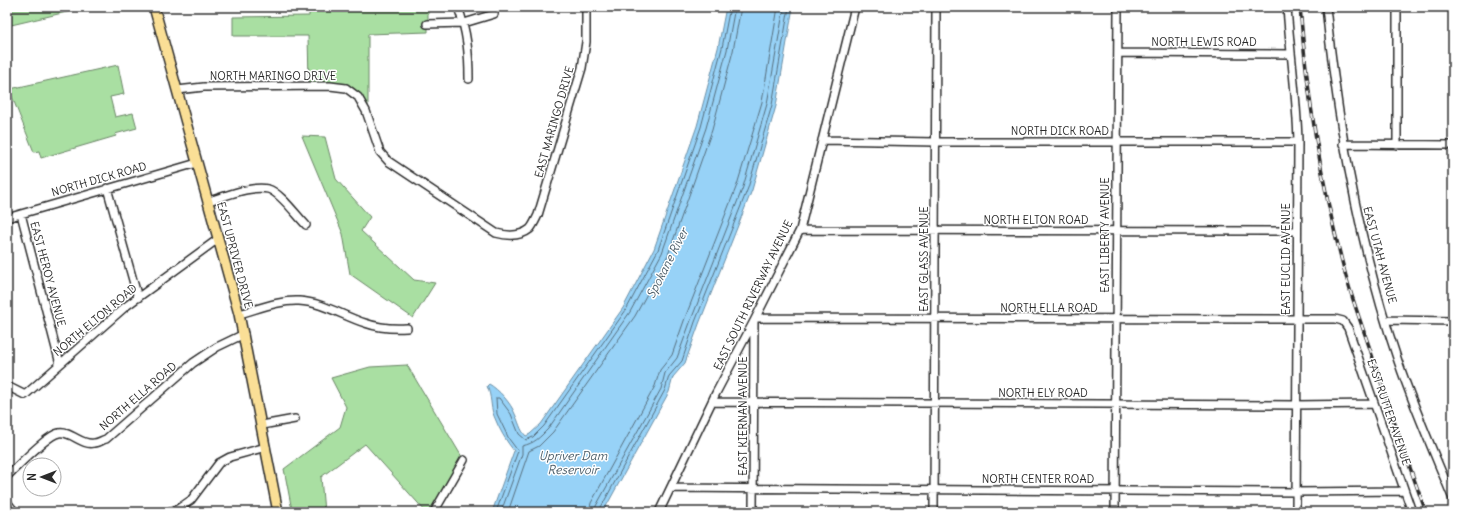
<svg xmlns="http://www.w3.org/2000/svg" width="1460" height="519" font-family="Delius,sans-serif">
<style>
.green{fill:#a9dfa2;stroke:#6a8566}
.water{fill:#97d2f7;stroke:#6c8fa5}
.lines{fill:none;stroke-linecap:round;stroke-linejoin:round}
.shore{stroke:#566e7d;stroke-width:1}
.minor-casing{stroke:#2b2b2b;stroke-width:10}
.major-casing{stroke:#2b2b2b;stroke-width:12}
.minor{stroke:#fff;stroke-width:7}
.major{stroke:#fadf96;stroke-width:9}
.rail-casing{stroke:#2b2b2b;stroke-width:3.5}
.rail{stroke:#fff;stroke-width:2;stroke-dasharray:6;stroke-linecap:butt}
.labels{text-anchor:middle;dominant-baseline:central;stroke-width:3;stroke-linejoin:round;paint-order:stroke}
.street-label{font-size:11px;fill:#2b2b2b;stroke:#fff}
.water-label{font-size:12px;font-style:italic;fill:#4b5d68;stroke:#fff}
</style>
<rect width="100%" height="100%" fill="#fff"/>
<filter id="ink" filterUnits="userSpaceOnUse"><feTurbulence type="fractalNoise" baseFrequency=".025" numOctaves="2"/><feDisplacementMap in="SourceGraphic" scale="8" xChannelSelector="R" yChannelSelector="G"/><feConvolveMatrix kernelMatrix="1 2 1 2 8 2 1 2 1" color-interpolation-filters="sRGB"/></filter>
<g filter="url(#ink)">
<path class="green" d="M7,7h63l1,4 -64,15z
M309,7h119v25l-60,2v74c-2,-5 -4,-10 -8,-14 -11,-14 -35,-11 -51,-12l-1,-46h-75v-19l76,-1z
M118,65l6,29 -14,3 5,20 18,-4 4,15 -22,6 1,2 -75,22 -2,-7 -5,1 -25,-63 -2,1v-8l3,7z
M302,136l23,1 11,42 34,38 -9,14 53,49 21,3 -22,35 -63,-44 -7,-40z
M407,365l55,92 -31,55h-5l-61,-68 -44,33 3,35h-30l-3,-7 -7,-36 56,-42 6,-20 -15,-29 39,-11z"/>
<path class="water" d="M726,7h67l-17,99 -24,84 -53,134 -14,39 -12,14 -4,15 -66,120h-111l22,-61c-8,-10 -15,-22 -20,-35 -4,-10 -2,-19 -7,-30l2,-2c9,5 22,19 26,30 4,8 5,16 11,22l4,-2 11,-10 82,-116 31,-59 43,-123 21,-78z"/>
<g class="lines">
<path class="shore" d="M496,512l22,-61 -9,-12 -12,-25 -1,-16h3l12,16 8,20 7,6 7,-3 11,-11 82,-116 32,-60 43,-123 21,-79 8,-41
M501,512l21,-58v-8c13,-3 17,-8 26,-17l82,-117 32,-59 44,-125 21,-78 8,-43
M508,512l21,-61 10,-5 14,-14 82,-116 33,-61 44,-125 21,-79 8,-44
M589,512l2,-9 64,-117 5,-16 12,-15 13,-37 52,-133 25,-83 16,-95
M595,512l1,-6 65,-117 4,-16 12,-15 14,-38 52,-133 24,-83 17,-97
M600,512v-3l65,-119 4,-14 13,-15 13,-39 53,-134 24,-83 17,-98"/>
<g class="minor-casing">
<path id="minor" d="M458,7c9,25 11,46 11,72
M1287,7c3,45 10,90 11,135l-2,370
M1326,7c12,121 33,239 72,354 16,47 36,92 55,138
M427,24l37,-1 30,-9
M1118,53l172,1
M177,90l27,-3 126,-1 16,2 12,9 8,14 14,41 8,9 108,72c11,3 24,4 34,-4 3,-3 6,-10 8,-14l44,-147 4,-26v-35
M822,140l113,2h363
M1343,144l110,1
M1397,145v-138
M107,188l31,110
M208,201c16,-4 43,-16 60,-12 12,3 29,27 38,36
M21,214l39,150
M7,218l190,-55
M800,230l497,1
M239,314c19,-5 40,-14 60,-13 23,1 44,15 66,22 14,5 28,6 42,5
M756,318l579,1 8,2 5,7 64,184
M1386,320l67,1
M7,386l18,9 100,-88 93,-68
M713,402l583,3 78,-1
M262,425l33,-6
M7,476c11,-10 40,-41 52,-43 12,-2 23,13 35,10 4,0 8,-3 12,-4l87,-76 24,-16 27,-13
M671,488l625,4 108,-1
M7,502l8,10
M168,512l10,-3 13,-9 28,-37 11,-6 36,-10
M434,512l30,-52
M659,512l57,-119 38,-72 46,-91 55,-223
M753,512l1,-190
M934,512l2,-505
M1115,512l3,-505"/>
</g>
<g class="major-casing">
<path id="major" d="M154,7l85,307 39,198"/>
</g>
<use href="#minor" class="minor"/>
<use href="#major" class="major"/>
<g class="rail-casing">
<path id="rail" d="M1300,7c7,88 21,176 44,262 7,27 17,54 26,80 18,55 36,109 56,163"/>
</g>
<use href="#rail" class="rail"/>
</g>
</g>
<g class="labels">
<g class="street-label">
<text x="1204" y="42">NORTH LEWIS ROAD</text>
<text x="273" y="76">NORTH MARINGO DRIVE</text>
<text transform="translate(554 122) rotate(-74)">EAST MARINGO DRIVE</text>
<text x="1060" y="131">NORTH DICK ROAD</text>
<text transform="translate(99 179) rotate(-16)">NORTH DICK ROAD</text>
<text x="1036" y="220">NORTH ELTON ROAD</text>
<text transform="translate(1105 235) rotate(-90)">EAST LIBERTY AVENUE</text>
<text transform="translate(235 255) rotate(75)">EAST UPRIVER DRIVE</text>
<text transform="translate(1380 255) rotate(75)">EAST UTAH AVENUE</text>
<text transform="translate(924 259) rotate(-90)">EAST GLASS AVENUE</text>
<text transform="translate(1286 259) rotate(-90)">EAST EUCLID AVENUE</text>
<text transform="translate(48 274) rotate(75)">EAST HEROY AVENUE</text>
<text transform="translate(753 295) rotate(-64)">EAST SOUTH RIVERWAY AVENUE</text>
<text x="1049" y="308">NORTH ELLA ROAD</text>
<text transform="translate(95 320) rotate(-40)">NORTH ELTON ROAD</text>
<text x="1043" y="393">NORTH ELY ROAD</text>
<text transform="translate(138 396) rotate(-41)">NORTH ELLA ROAD</text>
<text transform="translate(1389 412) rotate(71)">EAST RUTTER AVENUE</text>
<text transform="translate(743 416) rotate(-90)">EAST KIERNAN AVENUE</text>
<text x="1038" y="479">NORTH CENTER ROAD</text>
</g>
<g class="water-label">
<text transform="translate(667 263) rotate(-63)">Spokane River</text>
<text x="573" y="455">Upriver Dam<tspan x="573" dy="14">Reservoir</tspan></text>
</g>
</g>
<rect width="1460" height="519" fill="none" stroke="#fff" stroke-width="24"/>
<rect x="12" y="12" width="1436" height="495" fill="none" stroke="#2b2b2b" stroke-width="1.5" filter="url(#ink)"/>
<g transform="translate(42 477) rotate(270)"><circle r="19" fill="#ffffff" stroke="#aaaaaa"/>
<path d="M0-3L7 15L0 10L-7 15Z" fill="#2b2b2b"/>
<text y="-6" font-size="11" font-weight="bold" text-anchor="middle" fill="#2b2b2b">N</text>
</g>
</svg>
